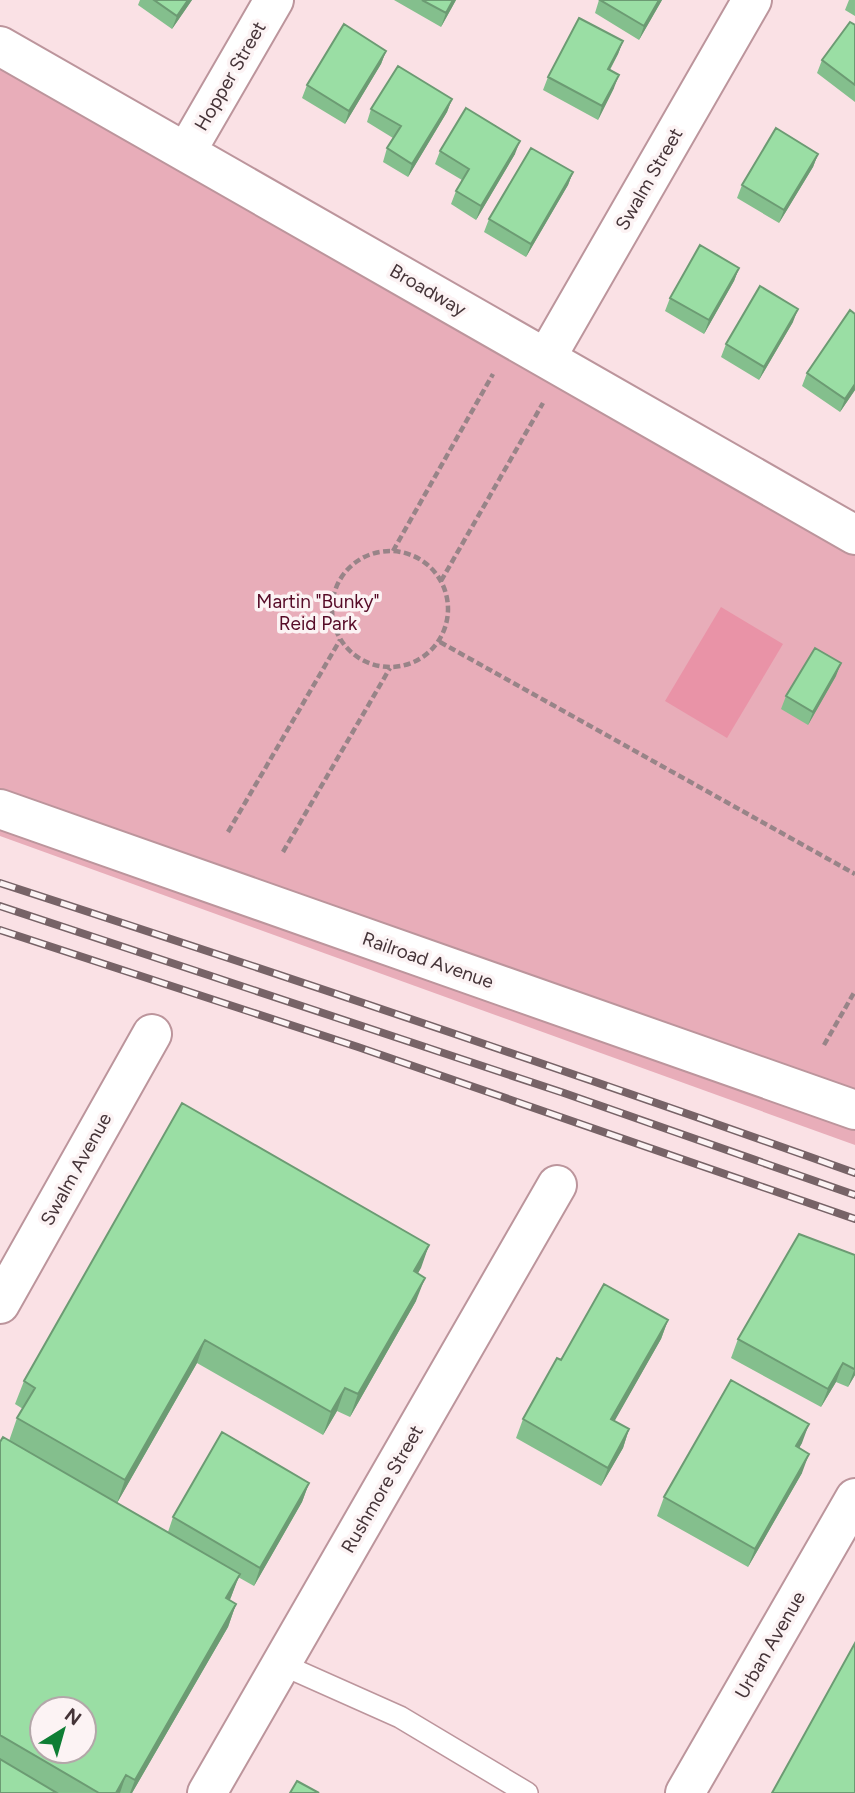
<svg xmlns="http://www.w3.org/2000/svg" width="855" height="1793" font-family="Figtree,sans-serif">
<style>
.green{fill:#e8adb9}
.water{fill:#e993a7}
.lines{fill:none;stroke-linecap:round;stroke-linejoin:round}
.lane-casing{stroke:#bc959c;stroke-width:24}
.street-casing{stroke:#bc959c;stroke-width:42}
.secondary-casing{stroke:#bc959c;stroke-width:42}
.path{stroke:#988488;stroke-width:4.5;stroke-dasharray:7 3.5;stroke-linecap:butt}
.lane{stroke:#fff;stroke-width:21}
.street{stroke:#fff;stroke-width:38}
.secondary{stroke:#fff;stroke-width:38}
.rail-casing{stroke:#776367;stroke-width:8}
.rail{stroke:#fcf3f4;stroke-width:5;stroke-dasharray:16;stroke-linecap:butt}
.wall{fill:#84bf8d}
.shaded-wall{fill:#6c9b73}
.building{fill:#9adea4;stroke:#6c9b73;stroke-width:2;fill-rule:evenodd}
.labels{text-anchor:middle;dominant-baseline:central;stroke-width:7;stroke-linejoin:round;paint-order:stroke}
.street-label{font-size:19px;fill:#453438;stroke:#fcf3f4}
.park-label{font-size:19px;fill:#560b27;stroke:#fcf3f4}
</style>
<rect width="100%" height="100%" fill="#fae1e5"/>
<path class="green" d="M0,60l855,494v591l-855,-309z"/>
<path class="water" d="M721,607l62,37 -56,94 -62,-37z"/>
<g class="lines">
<g class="lane-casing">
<path id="lane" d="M281,1664l119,53 127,76"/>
</g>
<g class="street-casing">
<path id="street" d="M0,46l855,489
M186,152l88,-152
M546,358l206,-358
M0,809l855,301
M0,1304l152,-270
M207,1793l350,-608"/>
</g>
<g class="secondary-casing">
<path id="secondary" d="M685,1793l170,-295"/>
</g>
<path class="path" d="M332 609a58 58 0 1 1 116 0a58 58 0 1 1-116 0Z
M393,551l100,-177
M441,581l102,-178
M440,642l415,232
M228,832l112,-192
M283,852l107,-184
M824,1045l31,-54"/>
<use href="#lane" class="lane"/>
<use href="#street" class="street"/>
<use href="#secondary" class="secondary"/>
<g class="rail-casing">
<path id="rail" d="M0,883c286,93 572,189 855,290
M0,906l564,187 291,102
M0,930l358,117 497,172"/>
</g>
<use href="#rail" class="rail"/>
</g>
<path class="wall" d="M140,0h52l-20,29 -34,-24z
M394,0h62l-15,27z
M599,0h63l-23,40 -44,-27z
M849,0h6v16l-10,-6z
M855,25v77l-38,-29 5,-13z
M623,41l-5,13 -8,16 4,18 -16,32 -55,-30 5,-13z
M386,51l-5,13 -36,60 -43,-26 5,-13z
M452,99l-5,13 -39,65 -25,-15 4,-14 6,-10 -26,-16 4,-13z
M440,151l75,3 -39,66 -25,-16 5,-13 6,-11 -27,-16z
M818,154l-5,13 -34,56 -42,-25 5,-13z
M573,172l-5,13 -42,72 -42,-25 5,-13z
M739,268l-5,13 -30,53 -39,-23 5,-13z
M793,322l-34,58 -38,-23 5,-13z
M807,373l48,17 -15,22 -38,-26z
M836,676l-28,49 -27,-16 5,-13z
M429,1245l-11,28 -2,28 -66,116 -13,-6 -14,24 -126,-72 -80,140 51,29 5,-15 136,-34 -7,19 -48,84 -16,-9 -8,23 6,4 -8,23 -96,166h-132v-351l9,-1 8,-23 6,-9 -8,-5 9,-23z
M855,1255v120l-7,12 -12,-5 -15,25 -90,-49 7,-19z
M668,1320l-7,19 -47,82 15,8 -6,19 -22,38 -85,-48 7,-19 38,-59z
M802,1443l-3,5 3,25 -54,94 -91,-51 7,-19z"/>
<path class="shaded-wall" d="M188,0h4l-20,29 5,-13z
M453,0h3l-15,27 5,-14z
M659,0h3l-23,40 5,-14z
M623,41l-5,13 -15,28 5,-13z
M386,51l-5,13 -36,60 4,-13z
M619,75l-5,13 -16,32 4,-14z
M452,99l-5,13 -39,65 4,-13z
M520,141l-5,13 -39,66 5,-14z
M818,154l-5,13 -34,56 5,-13z
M573,172l-5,13 -42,72 5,-13z
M739,268l-5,13 -30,53 5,-14z
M798,309l-5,13 -34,58 5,-13z
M855,384v6l-15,22 5,-13z
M841,663l-5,13 -28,49 5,-13z
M429,1245l-8,23 -15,26 8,-23z
M425,1278l-9,23 -66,116 8,-23z
M668,1320l-7,19 -56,99 6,-19z
M205,1340l-8,23 -80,140 8,-23z
M843,1363l-7,19 -15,25 7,-18z
M855,1368v7l-7,12z
M345,1388l-8,23 -14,24 8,-23z
M809,1424l-7,19 -13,22 7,-19z
M629,1429l-6,19 -22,38 7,-18z
M809,1454l-7,19 -54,94 7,-18z
M309,1483l-7,19 -48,84 6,-18z
M240,1574l-9,23 -13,24 8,-23z
M236,1604l-8,23 -96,166h-2l5,-13z
M126,1775l-6,18h-4z"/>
<path class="building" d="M154,0h34l-11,16z
M422,0h31l-7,13z
M600,0h59l-15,26z
M579,18l44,23 -15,28 11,6 -17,31 -54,-29z
M850,22l5,3v60l-33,-25z
M344,24l42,27 -37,60 -42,-26z
M398,66l54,33 -40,65 -25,-16 14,-22 -30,-17z
M466,108l54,33 -39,65 -25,-15 13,-22 -29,-18z
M776,128l42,26 -34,56 -42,-25z
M531,148l42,24 -42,72 -42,-25z
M700,245l39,23 -30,52 -39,-22z
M760,286l38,23 -34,58 -38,-23z
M850,310l5,4v70l-10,15 -38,-26z
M815,648l26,15 -28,49 -27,-16z
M182,1103l247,142 -15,26 11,7 -67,116 -13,-6 -14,24 -126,-72 -80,140 -108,-62 18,-30 -11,-7z
M799,1234l56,21v113l-1,1 -11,-6 -15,26 -90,-50z
M604,1284l64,36 -57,99 18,10 -21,39 -85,-49 34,-61 4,2z
M731,1380l78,44 -13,22 13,8 -54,95 -91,-52z
M222,1432l87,51 -49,85 -87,-51z
M3,1437l237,137 -14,24 10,6 -101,176 -9,-5 -10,18h-17l-99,-58v-293zM42,1709h42v42h-42z
M855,1643v150h-83z
M0,1759l57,34h-57z
M297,1781l22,12h-29z"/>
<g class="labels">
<g class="street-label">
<text transform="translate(230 76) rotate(-60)">Hopper Street</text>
<text transform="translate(649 179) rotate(-60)">Swalm Street</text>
<text transform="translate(428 290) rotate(30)">Broadway</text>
<text transform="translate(428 960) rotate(19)">Railroad Avenue</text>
<text transform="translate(76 1169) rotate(-61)">Swalm Avenue</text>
<text transform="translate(382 1489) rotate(-60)">Rushmore Street</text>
<text transform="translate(770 1645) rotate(-60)">Urban Avenue</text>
</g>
<g class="park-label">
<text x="318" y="601">Martin "Bunky"<tspan x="318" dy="22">Reid Park</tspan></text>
</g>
</g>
<g transform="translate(63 1730) rotate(37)"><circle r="33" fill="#fcf3f4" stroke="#b3a7a9" stroke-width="2"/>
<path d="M0-5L12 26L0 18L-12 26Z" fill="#0e7e34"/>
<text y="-10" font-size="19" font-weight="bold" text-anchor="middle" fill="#453438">N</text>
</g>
</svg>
